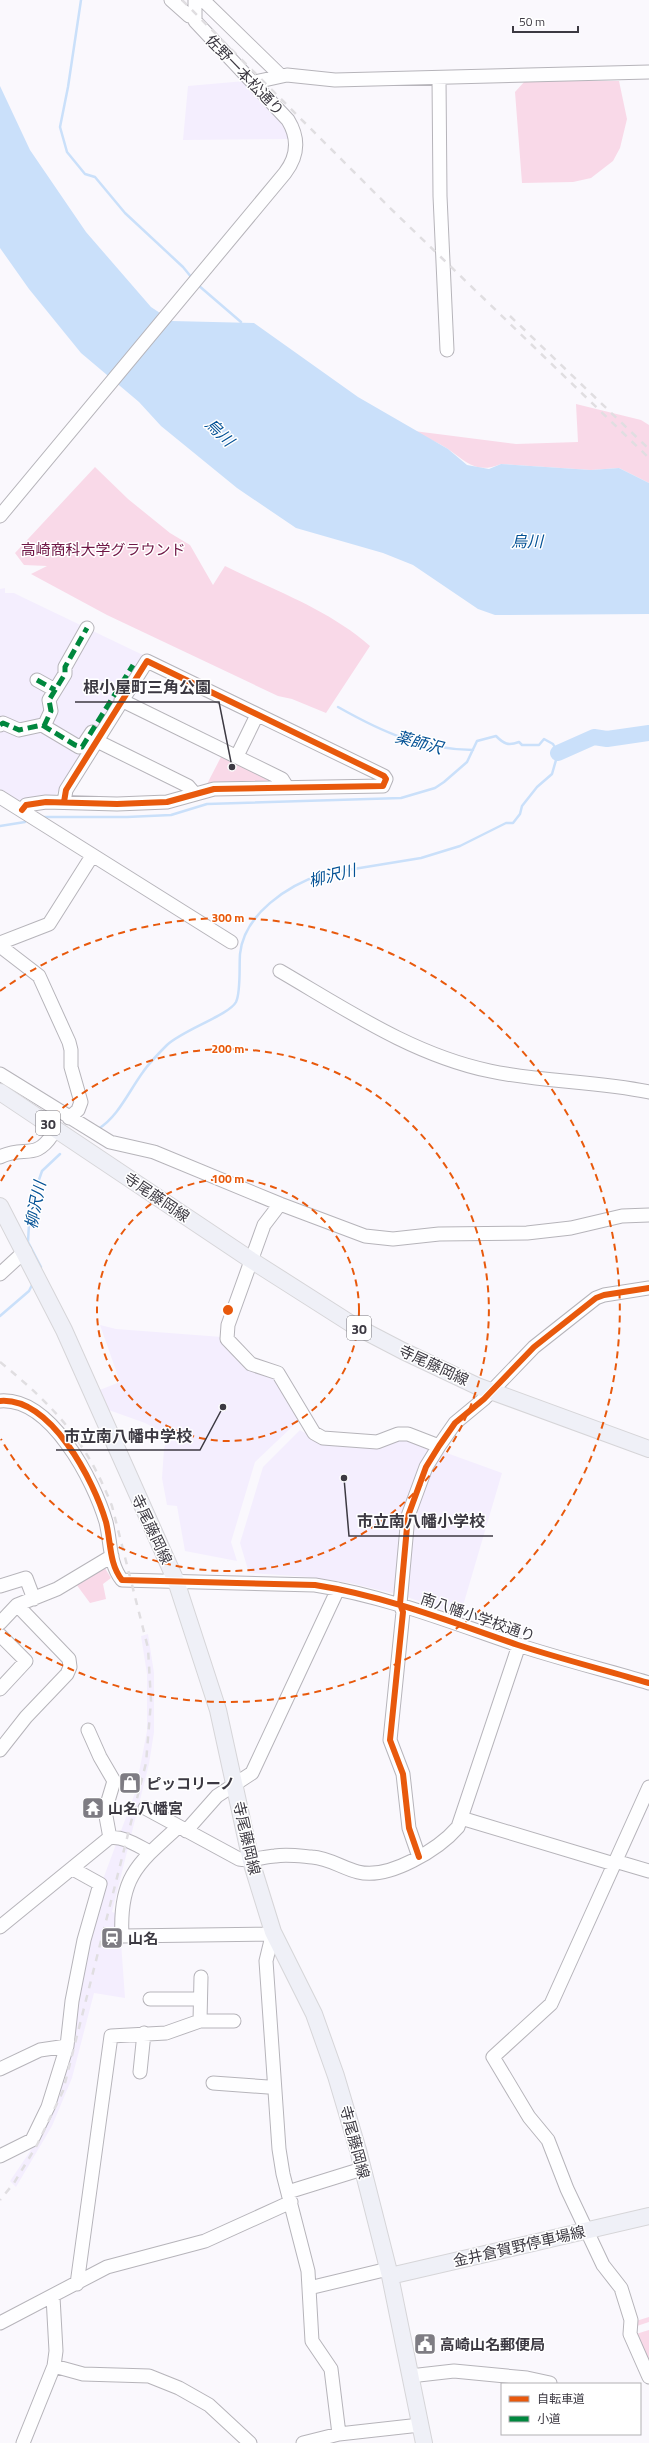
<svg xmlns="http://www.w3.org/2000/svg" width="649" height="2443" font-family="'Titillium Web','Noto Sans JP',sans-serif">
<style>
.built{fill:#f4eefe}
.green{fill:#f9d9e8}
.water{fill:#cae0fa}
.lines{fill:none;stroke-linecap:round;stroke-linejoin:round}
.stream{stroke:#cae0fa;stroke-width:2.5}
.river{stroke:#cae0fa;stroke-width:16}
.minor-casing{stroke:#b6b4ba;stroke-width:15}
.major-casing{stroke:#d6d5d8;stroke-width:18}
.minor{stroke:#fefeff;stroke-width:13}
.major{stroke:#eff0f7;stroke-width:16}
.rail{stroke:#e0dee1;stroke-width:2.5;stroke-dasharray:7 7;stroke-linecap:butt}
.quiet{stroke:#00873e;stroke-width:5;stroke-dasharray:10 5;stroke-linecap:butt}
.cycleway-casing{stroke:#fff;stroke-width:8}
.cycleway{stroke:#e8590c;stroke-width:6}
.ring{fill:none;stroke:#e8590c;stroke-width:2;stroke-dasharray:7 5}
.labels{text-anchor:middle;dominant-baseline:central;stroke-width:3;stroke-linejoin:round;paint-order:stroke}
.shield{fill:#fff;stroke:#76747b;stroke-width:1}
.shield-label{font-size:14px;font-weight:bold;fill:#3c3942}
.street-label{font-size:15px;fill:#3c3942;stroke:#fff}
.park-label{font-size:15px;fill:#6f1645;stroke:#fff}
.poi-label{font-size:15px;font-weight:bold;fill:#3c3942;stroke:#fff;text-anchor:start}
.water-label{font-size:16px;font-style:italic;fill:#035195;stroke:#fff}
.centre{fill:#e8590c;stroke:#fff;stroke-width:2}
.ring-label{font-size:12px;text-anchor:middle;font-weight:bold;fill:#e8590c;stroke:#fff;stroke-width:3;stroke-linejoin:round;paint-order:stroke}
.leader{fill:none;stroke:#3c3942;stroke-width:1.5}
.callout-dot{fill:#3c3942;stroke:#fff;stroke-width:1.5}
.callout-label{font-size:16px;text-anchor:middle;font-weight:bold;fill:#3c3942;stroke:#fff;stroke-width:3;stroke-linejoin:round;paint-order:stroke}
</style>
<rect width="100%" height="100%" fill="#faf8fd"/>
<path class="built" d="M245,81l39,44 5,14 -106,1 5,-54z
M5,588v5h9l8,4 123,59 -90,140 -37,4 -18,-11v-200z
M100,1325l16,4 106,8 52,41 24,37 -2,8 -41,39 -24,80 6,19 -52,-10 -8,-45 -10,-1 -5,-27 2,-29 4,-14 -23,-12 -39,-14 -9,-18 23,-9z
M300,1430l20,12 81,-5 31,10 -37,145 -4,1 -41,-10 -41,-6 -60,-4 -9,-30 23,-76z
M444,1452l58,21 -42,143 -53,-19 -3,-7 8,-72 26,-65z
M148,1634l6,39v59l-5,32 -37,148 7,2 6,84 -31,-5 -22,85 -20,48 -36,61 -6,-6 25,-37 40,-141 27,-121 33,-89 12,-62v-57l-6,-38z"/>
<path class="green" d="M525,81h94l8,38 -7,29 -7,13 -22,17 -18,4 -51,1 -7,-91z
M576,404l65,16 8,5v58l-30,-15 -28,2 -90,-6c-25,10 -33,-1 -53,-15 -11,-7 -23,-12 -34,-18l102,13 62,-2z
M95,467l33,32 42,34 20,12 23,40 12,-19c50,25 103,43 145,80l-44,67 -34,-14 -14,-3 -171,-81 -76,-41 16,-8 -23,-1 -9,-12z
M222,755l50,25v3l-66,3z
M105,1568l6,10 -8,6 3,15 -16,4 -14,-19 19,-15z
M649,2317v5l-12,4 -1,-5z
M649,2330v33l-13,-29z"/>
<path class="water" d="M0,86l30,64 56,82 65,75 21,14 82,2 104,74 90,52 19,16 22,4 12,-5 90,6 28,-2 30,15v131l-154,1 -17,-6 -65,-44 -30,-12 -87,-25 -59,-40 -76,-62 -22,-24 -58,-49 -52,-64 -29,-41z"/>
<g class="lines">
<path class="stream" d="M81,0l-13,87 -8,40 7,25 18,22 10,3 30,36 58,54 9,11
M198,285l43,37
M338,707c46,26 82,42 135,43
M41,817h86l44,-2 36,-11 194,-6 34,-10 9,-6 23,-20 10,-21 19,-5c8,8 12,10 23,6l3,3h17l5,-6 9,5 5,9 -6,21 -15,13 -15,19 -2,8 -7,9h-7l-46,23 -39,12 -98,16c-35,11 -79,40 -83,80 -1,13 1,38 -4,48 -7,13 -53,28 -69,43 -8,8 -18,18 -24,27 -14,19 -25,45 -45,57
M0,826l25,-4
M40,1270l1,-3 -13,-25 1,-18 4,-27 9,-26 18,-17
M0,1316l29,-25 4,-8"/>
<path class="river" d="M558,753l36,-16 13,2 42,-6"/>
<g class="minor-casing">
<path id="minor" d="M171,0l18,16h5
M203,0l77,75
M439,78l1,118 7,154
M255,82l32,-7 48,5 314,-8
M0,516l285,-343c13,-17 14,-35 3,-53l-93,-99v-21
M37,680l18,10
M121,700l161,79 5,8
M0,725l3,-2 16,7 23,-5 37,22 5,-3 8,-12
M44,726l7,-15 -2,-11 16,-26v-7l22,-39
M97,741l91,45 6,7
M237,756l20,-41
M0,797l231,145
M22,810l4,-5 20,-3 71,2 50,-2 47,-13 169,-3 3,-7 -2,-3 -237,-115 -81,129 -2,12
M0,943l49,-19 43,-68
M0,946l39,30 30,66 2,8v17l10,35 -3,8 -9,8
M280,971c67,39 133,84 210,100 52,11 106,10 159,21
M0,1074l110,68 44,10 126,52 85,32 28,3 46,-5 88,-1 44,-5 51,-12 27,-1
M0,1157c24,-12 35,4 52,-22
M280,1204l-16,21 -36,100 -1,14 24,25 27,9 36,60 9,5 54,4 21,-8h10l31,12
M0,1274l25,-23
M0,1401c51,-4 94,80 106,121 5,20 3,42 16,58l193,5c70,11 136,37 203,60 43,14 87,25 131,38
M0,1586l26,-8 8,21
M0,1623l17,-18 40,-16 55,-33
M0,1635l26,26 -26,28
M88,1730l12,27 14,24 -9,30 5,27
M0,1750l26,-33 41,-43 3,-7 -1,-8 -52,-54
M649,1787l-98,217 -58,53 36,60 19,23 19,49 36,76 18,23 10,32 -1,14 19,43
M145,1808l94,51c13,2 23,-2 36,-3 12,-2 25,0 37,1 17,1 30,11 46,15 31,8 81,-23 100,-45l61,-182
M461,1818l153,46
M178,1827c-41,37 -59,51 -56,109l144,-2 7,-2
M186,1831l31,-35 35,-23 86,-184
M419,1857l-10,-29 -6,-54 -13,-34 13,-128 -3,-8 8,-88 18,-49 13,-21 16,-23 29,-24 50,-52 62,-49 8,-3 45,-7
M615,1861l34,10
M0,1927l109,-89c13,-3 29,8 41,14
M273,1932l-7,29 13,188 4,25 25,97 4,70 19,28 8,65
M150,1999h50
M200,2021l1,-44
M0,2069l40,-19 27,-4
M140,2072l4,-39
M213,2083l55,4 5,-2
M0,2156l32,-16 16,-33 19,-61 5,-45 12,-61 16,-56 -27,-15
M288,2192l74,-23
M77,2284l34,-248 55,-3 34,-12h34
M309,2288l79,-19
M0,2323l107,-56 98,-26 86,-39
M54,2366l29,8 66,2 30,12 30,17 41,38
M410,2376l44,-5 73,7 23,5
M23,2443l31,-77 2,-15 -3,-54
M303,2443l36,-9 81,-9"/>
</g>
<g class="major-casing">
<path id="major" d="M0,1092l251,168 102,65 50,26 74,35 172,63
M0,1206l64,124 112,251 42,129 33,151 22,71 41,82 22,62 22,74 32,126 34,167
M390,2276l259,-60"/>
</g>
<use href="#minor" class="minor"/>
<use href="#major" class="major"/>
<path class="rail" d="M182,0l207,207 260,251
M510,316l139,133
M0,1362c54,44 86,78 112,144l36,142 3,53 -5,62 -83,328 -26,54 -23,38 -14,17"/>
<path class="quiet" d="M37,680l18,10
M0,725l3,-2 16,7 23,-5 33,20 7,2 51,-82
M44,726l7,-15 -2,-11 16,-26v-7l22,-39"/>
<g class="cycleway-casing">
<path id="cycleway" d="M22,810l4,-5 20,-3 71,2 50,-2 47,-13 169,-3 3,-7 -2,-3 -237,-115 -81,129 -2,12
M0,1401c51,-4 94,80 106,121 5,20 3,42 16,58l193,5c70,11 136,37 203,60 43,14 87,25 131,38
M419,1857l-10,-29 -6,-54 -13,-34 13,-128 -3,-8 8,-88 18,-49 13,-21 16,-23 29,-24 50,-52 62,-49 8,-3 45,-7"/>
</g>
<use href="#cycleway" class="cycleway"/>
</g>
<g class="ring">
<circle cx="228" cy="1310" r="131"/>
<path d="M1 1181A261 261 0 1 1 1 1439"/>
<path d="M0 991A392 392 0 1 1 0 1629"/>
</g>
<defs>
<g id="shop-square" transform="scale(1.15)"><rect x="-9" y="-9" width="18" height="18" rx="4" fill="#7e7c83" stroke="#fff"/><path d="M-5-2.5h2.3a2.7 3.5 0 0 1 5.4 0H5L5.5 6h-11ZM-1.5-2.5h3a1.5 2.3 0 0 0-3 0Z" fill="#fff"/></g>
<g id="temple-square" transform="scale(1.15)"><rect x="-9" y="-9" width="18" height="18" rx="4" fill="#7e7c83" stroke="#fff"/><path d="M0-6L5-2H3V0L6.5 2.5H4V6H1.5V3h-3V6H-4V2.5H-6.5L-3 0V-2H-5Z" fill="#fff"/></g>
<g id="station-square" transform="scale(1.15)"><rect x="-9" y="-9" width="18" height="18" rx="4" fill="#7e7c83" stroke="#fff"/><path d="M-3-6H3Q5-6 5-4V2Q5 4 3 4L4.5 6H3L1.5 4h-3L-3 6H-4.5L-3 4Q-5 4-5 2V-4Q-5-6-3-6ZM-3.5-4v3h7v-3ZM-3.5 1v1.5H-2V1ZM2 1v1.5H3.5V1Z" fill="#fff"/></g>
<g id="civic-square" transform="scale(1.15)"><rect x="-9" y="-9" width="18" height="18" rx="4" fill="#7e7c83" stroke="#fff"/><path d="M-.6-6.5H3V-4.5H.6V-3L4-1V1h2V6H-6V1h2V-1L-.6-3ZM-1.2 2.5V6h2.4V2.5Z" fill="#fff"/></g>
</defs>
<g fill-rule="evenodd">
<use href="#shop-square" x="130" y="1783"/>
<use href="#temple-square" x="93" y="1808"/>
<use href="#station-square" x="112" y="1938"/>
<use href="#civic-square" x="425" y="2344"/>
</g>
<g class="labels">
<g class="shield">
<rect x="36" y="1111" width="24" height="24" rx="3"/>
<rect x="347" y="1316" width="24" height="24" rx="3"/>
</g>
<g class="shield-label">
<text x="48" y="1123">30</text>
<text x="359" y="1328">30</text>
</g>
<g class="street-label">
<text transform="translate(245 75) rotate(46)">佐野一本松通り</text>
<text transform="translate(157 1197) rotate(34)">寺尾藤岡線</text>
<text transform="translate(434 1365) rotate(25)">寺尾藤岡線</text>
<text transform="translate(152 1529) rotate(65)">寺尾藤岡線</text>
<text transform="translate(478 1617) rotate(19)">南八幡小学校通り</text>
<text transform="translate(247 1838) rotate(77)">寺尾藤岡線</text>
<text transform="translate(355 2142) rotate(75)">寺尾藤岡線</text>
<text transform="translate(519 2246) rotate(-13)">金井倉賀野停車場線</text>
</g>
<g class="park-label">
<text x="103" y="549">高崎商科大学グラウンド</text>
</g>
<g class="poi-label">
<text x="146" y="1783">ピッコリーノ</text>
<text x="108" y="1808">山名八幡宮</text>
<text x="128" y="1938">山名</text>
<text x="440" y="2344">高崎山名郵便局</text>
</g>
<g class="water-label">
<text transform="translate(220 432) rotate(44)">烏川</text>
<text x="527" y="541">烏川</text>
<text transform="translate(419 742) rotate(15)">薬師沢</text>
<text transform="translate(332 875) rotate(-14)">柳沢川</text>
<text transform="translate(35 1205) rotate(-79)">柳沢川</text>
</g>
</g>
<circle cx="228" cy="1310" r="6" class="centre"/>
<g class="ring-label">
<text x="228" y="922">300 m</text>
<text x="228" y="1053">200 m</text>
<text x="228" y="1183">100 m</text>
</g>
<path class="leader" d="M232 767L219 702H75M223 1407L200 1450H56M344 1478L349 1536H493"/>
<g class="callout-dot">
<circle cx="232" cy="767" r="4"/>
<circle cx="223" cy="1407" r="4"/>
<circle cx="344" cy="1478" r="4"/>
</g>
<g class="callout-label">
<text x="147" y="693">根小屋町三角公園</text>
<text x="128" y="1442">市立南八幡中学校</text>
<text x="421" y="1527">市立南八幡小学校</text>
</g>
<rect x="501" y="2383" width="140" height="52" fill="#ffffff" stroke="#b1b0b3"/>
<rect x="509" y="2396" width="20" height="6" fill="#e8590c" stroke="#b1b0b3"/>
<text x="537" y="2403" font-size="12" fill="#3c3942">自転車道</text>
<rect x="509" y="2416" width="20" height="6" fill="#00873e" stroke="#b1b0b3"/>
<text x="537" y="2423" font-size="12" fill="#3c3942">小道</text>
<path d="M513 26v6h65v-6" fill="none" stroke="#3c3942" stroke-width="2"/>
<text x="519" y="26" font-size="12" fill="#3c3942" stroke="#ffffff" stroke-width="3" paint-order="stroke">50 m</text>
</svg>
